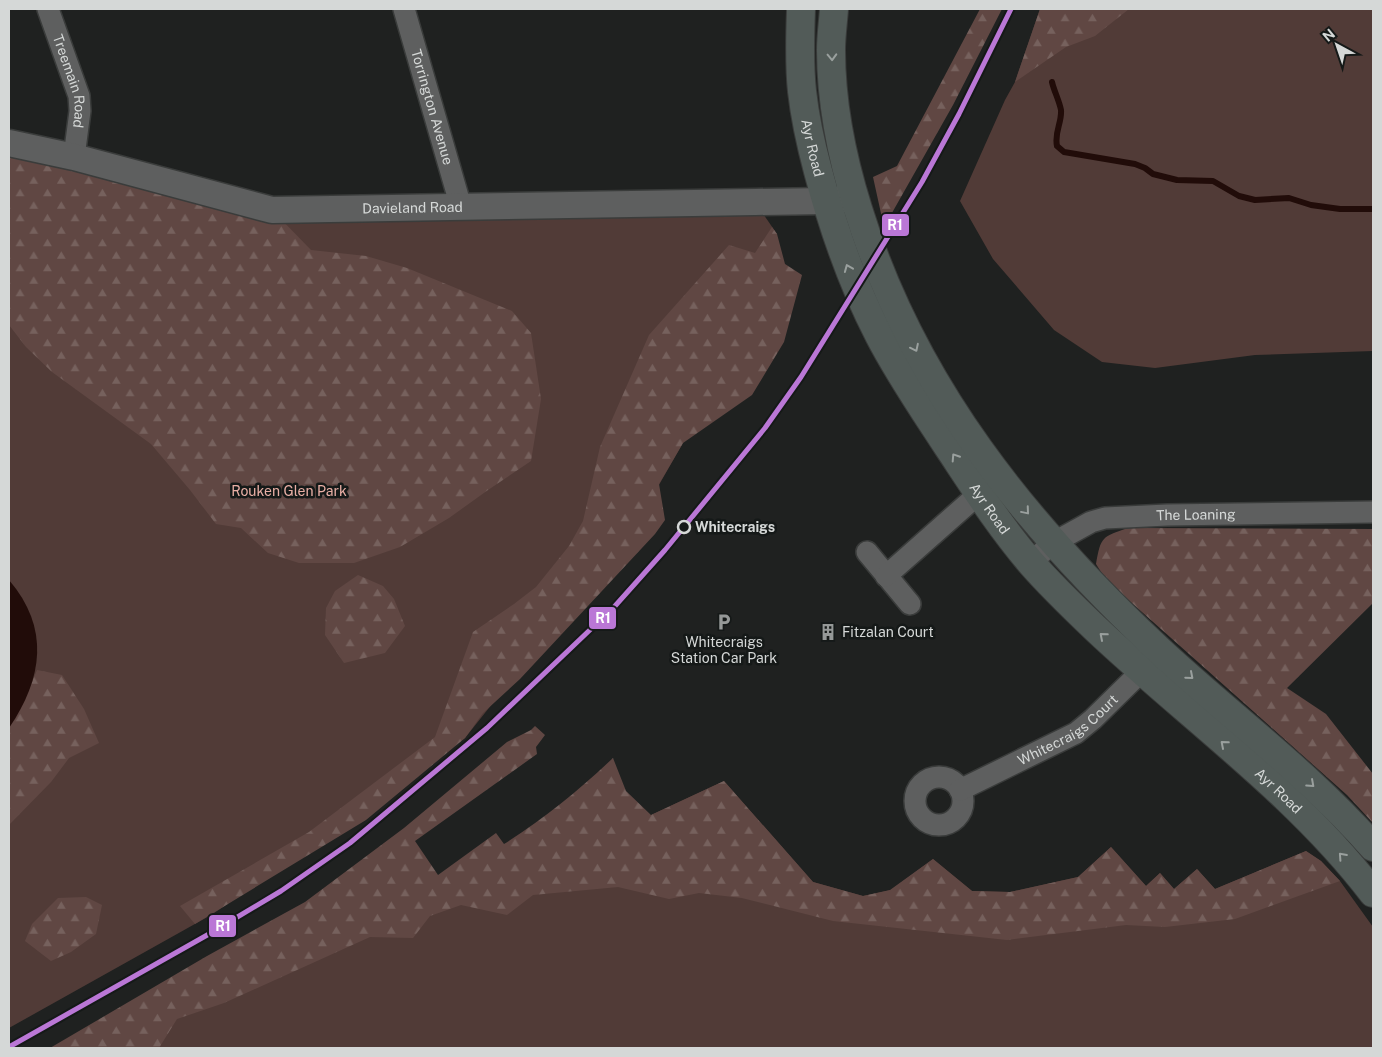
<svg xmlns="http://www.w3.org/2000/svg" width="1382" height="1057" font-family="'Public Sans',sans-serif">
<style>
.green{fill:#513b37}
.forest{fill:url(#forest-firs)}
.water{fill:#210c09}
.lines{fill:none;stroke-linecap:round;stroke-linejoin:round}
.stream{stroke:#210c09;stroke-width:6}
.minor-casing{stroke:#3a3c3b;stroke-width:24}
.tertiary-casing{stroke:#3a3c3b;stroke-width:29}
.primary-casing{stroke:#3a3c3b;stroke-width:30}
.minor{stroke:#5e5f5f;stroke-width:21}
.tertiary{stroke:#5e5f5f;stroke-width:26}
.primary{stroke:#525b58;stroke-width:28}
.rail-1-casing{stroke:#151918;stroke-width:9}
.rail-1{stroke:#ba77d6;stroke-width:5}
.oneway{stroke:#9aa09e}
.stop-dot{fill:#151918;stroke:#d5d8d7;stroke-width:2.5}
.labels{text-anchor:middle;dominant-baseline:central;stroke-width:5;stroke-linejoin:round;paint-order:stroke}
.street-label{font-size:14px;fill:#d5d8d7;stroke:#151918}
.park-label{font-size:14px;fill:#e9afa5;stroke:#151918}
.stop-label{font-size:14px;font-weight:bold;fill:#d5d8d7;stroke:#151918;text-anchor:start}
.poi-label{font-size:14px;fill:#d5d8d7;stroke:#151918;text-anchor:start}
.line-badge{stroke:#151918;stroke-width:2}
.badge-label{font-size:14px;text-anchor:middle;font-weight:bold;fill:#fff}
</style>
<defs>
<pattern id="forest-firs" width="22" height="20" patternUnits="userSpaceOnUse" patternTransform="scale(1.25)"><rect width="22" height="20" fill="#604743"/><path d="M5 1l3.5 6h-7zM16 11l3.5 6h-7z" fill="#76615d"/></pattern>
</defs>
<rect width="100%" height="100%" fill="#1f2120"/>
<path class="green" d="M1040,9h333v342l-118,4 -100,13 -53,-6 -48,-32 -61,-71 -33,-58 45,-101 10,-18z
M9,143l263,67 483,-8 22,32 -94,209 -43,75 -175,220 -82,62 -172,115 -202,113z
M724,781l89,101 50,14 28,-6 42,-31 39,32 38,1 68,-15 33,-30 35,39 14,-13 14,16 23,-20 18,20 91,-38 15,10 19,20 33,46v121h-1274l552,-233z"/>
<path class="forest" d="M980,9h22l-49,96 -69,122 -11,-50 24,-11z
M1040,9h89l-34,27 -29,11 -51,35z
M9,143l263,67 39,40 55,6 41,12 105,43 19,22 10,66 -10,62 -43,29 -39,28 -49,29 -46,16h-55l-31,-10 -27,-25 -25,-4 -26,-34 -39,-46 -99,-72 -26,-25 -17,-22z
M772,227l5,7 8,30 17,11 -18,67 -32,53 -69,48 -24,41 6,36 -10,14 -135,145 -37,34 -18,25 -99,82 -171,104 -15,-18 129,-74 126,-95 38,-105 41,-28 22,-17 33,-41 14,-25 17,-74 49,-112 80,-90 26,8z
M1128,528l245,1v74l-86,85 39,26 47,60v49l-26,-28 -241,-215 -10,-16c5,-28 6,-27 32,-36z
M358,575l25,11 11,13 11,27 -20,27 -41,10 -19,-28 1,-27 9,-17z
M37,670l25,5 22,34 15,34 -30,15 -18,24 -42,43v-97l19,-36z
M535,726l10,9 -9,12 1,7 -122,87 23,34 58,-42 8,11c40,-25 75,-54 109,-86l13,33 25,24 73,-34 89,101 50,14 27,-6 43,-31 39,32 38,1 68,-15 33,-30 35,39 14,-13 14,16 23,-20 18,20 91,-38 15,10 19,20 -105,38 -70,8 -39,-2 -119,15 -174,-19 -91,-23 -43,-5 -30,6 -51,-12 -85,8 -26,20 -46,-10 -31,11 -17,22 -43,-1 -146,66 -47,16 -18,29h-109l157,-92 98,-54 99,-74 103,-86 24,-12z
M86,897l16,8 -6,29 -25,18 -20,9 -26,-20 7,-17 26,-26z"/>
<path class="water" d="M9,580c41,48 34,98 0,148z"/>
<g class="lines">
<path class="stream" d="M1052,82c2,9 7,18 9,28 1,13 -7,22 -4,36l7,6 71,12 10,4 8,6 24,6 36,1 26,15 16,4 34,-2 22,7 29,4h33"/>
<g class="minor-casing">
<g id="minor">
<path id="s1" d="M48,9l31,87 1,15 -6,46"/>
<path id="s2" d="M404,9l57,198"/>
<path d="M867,552l43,52"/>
<path id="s3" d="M1031,562l22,-19 38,-21 14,-4 62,-3 206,-3"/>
<path d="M886,576l105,-93"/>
<circle cx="939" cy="801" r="24"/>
<path id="s4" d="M960,790l116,-57 17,-14 59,-58"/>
</g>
</g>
<g class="tertiary-casing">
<g id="tertiary">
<path id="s5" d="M9,143l65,14 198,53 483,-8 71,-1 21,-2"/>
</g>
</g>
<g class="primary-casing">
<g id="primary">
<path id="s6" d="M801,9c-1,27 -2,55 1,82 3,27 9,54 16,80 15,57 34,112 61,164 20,39 45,75 69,112 26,39 52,80 83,116 20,23 43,45 65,66 92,87 200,163 277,264"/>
<path d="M834,9c-1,14 -3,27 -3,41 0,53 11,108 27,159 55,178 167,315 301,441 71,66 150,124 214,197"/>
</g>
</g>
<use href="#minor" class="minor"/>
<use href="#tertiary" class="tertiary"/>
<use href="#primary" class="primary"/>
<g class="rail-1-casing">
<path id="rail-1" d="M9,1047l200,-113 72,-43 69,-48 137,-115 128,-122 50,-56 100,-122 36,-51 121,-195 37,-68 52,-105"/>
</g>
<use href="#rail-1" class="rail-1"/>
</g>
<defs><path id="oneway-chevron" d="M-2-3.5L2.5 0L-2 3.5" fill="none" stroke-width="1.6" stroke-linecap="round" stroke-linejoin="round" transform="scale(1.25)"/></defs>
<g class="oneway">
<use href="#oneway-chevron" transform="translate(832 57) rotate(88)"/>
<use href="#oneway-chevron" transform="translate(848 268) rotate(-112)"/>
<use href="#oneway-chevron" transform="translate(915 348) rotate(64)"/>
<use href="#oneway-chevron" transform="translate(955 457) rotate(-123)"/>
<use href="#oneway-chevron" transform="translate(1026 511) rotate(50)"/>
<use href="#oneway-chevron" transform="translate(1103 636) rotate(-139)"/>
<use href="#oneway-chevron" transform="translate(1190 676) rotate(41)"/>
<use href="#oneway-chevron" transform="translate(1224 744) rotate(-139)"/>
<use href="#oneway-chevron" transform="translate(1311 784) rotate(42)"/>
<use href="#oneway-chevron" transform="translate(1342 856) rotate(-132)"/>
</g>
<defs>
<g id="parking-bare" transform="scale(1.35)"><path d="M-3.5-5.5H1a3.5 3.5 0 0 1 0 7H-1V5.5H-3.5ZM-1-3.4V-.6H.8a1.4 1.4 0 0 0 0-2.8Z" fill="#959897" stroke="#151918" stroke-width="2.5" paint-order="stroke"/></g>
<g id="building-bare" transform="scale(1.35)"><path d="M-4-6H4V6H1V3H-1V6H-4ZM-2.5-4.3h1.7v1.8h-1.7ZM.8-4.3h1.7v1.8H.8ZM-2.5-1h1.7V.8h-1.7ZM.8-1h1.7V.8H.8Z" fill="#959897" stroke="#151918" stroke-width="2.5" paint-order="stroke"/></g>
</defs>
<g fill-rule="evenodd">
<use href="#parking-bare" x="724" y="622"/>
<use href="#building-bare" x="828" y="632"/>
</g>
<circle class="stop-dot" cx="684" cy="527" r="6"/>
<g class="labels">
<g class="street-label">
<text stroke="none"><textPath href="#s1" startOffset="76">Treemain Road</textPath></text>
<text stroke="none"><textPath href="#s2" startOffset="102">Torrington Avenue</textPath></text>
<text stroke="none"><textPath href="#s6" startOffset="140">Ayr Road</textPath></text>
<text stroke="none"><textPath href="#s5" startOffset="412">Davieland Road</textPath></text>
<text stroke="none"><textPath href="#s6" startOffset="545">Ayr Road</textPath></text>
<text stroke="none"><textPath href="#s3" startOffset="178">The Loaning</textPath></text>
<text stroke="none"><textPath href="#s4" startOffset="124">Whitecraigs Court</textPath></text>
<text stroke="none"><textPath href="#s6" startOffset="950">Ayr Road</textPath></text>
</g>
<g class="park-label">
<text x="289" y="491">Rouken Glen Park</text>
</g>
<g class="stop-label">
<text x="695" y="527">Whitecraigs</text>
</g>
<g class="poi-label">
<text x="842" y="632">Fitzalan Court</text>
<text x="724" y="642" text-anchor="middle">Whitecraigs<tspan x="724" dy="16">Station Car Park</tspan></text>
</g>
</g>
<g class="line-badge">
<rect x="881" y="213" width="29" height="24" rx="5" fill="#ba77d6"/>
<rect x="588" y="606" width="29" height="24" rx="5" fill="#ba77d6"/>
<rect x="208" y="914" width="29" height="24" rx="5" fill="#ba77d6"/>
</g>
<g class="badge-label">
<text x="895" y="230">R1</text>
<text x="603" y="623">R1</text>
<text x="223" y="931">R1</text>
</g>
<rect width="1382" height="1057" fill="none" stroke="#d5d8d7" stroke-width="20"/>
<g transform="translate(1337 45) rotate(320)" stroke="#151918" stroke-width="4" paint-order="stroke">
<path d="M0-4L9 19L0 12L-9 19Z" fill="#d5d8d7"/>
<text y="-8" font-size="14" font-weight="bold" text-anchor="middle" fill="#d5d8d7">N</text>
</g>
</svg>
